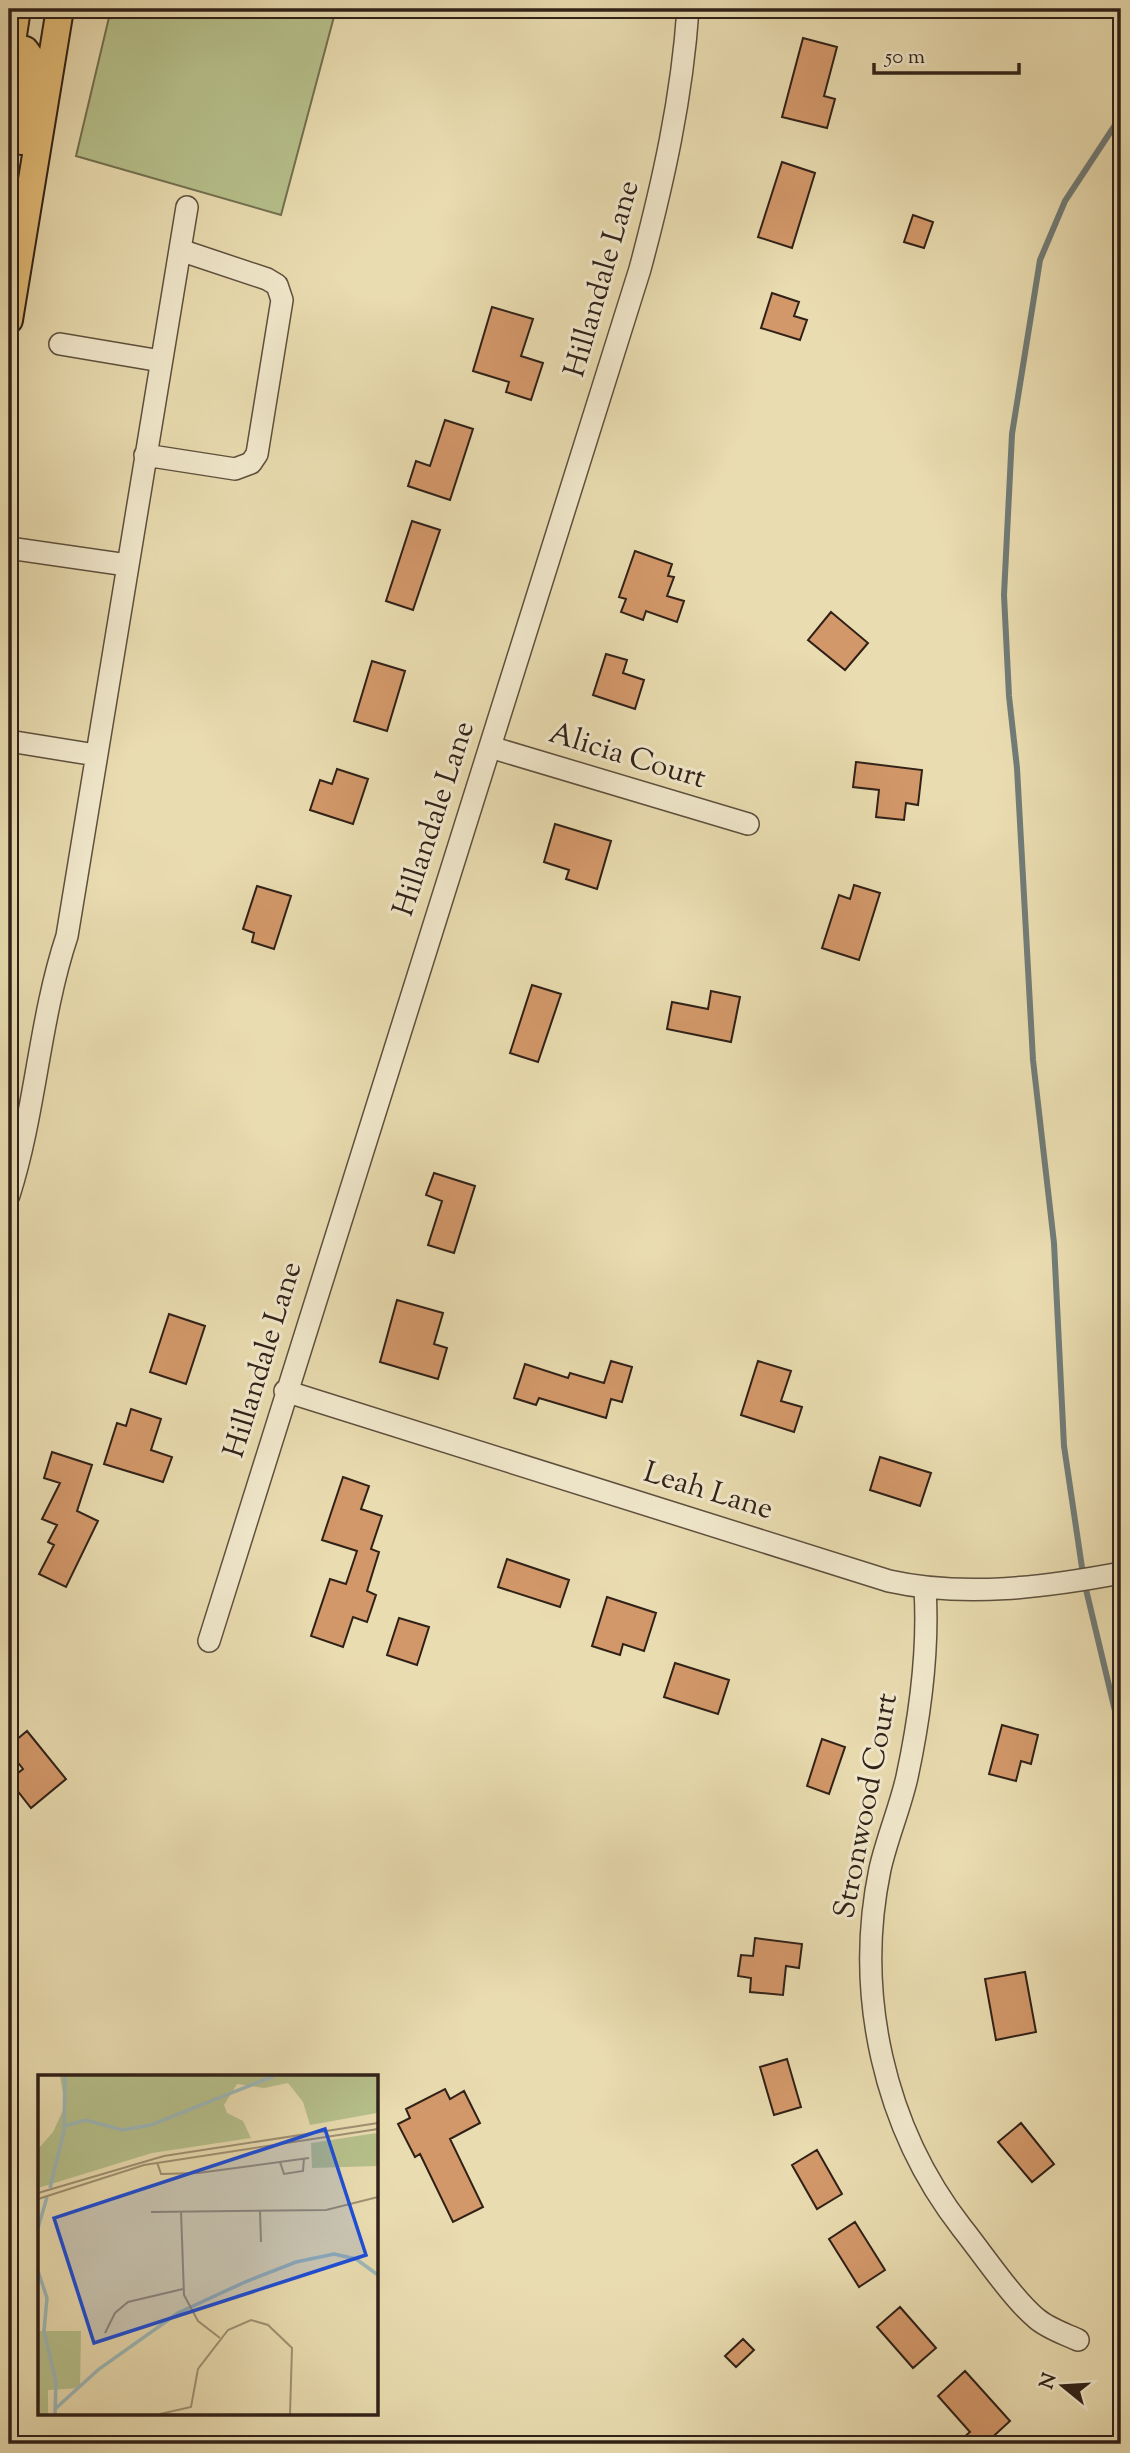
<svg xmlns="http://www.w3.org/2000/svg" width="1130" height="2453" font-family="'Sorts Mill Goudy',serif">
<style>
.green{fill:#b6c08b;stroke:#737052;stroke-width:2}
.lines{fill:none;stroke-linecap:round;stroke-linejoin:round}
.stream{stroke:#717c78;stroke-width:6}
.building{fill:#d3986a;stroke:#302118;stroke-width:2}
.minor-casing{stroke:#5e503e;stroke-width:24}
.major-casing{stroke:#302118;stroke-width:30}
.minor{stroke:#f1e8cc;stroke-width:21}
.major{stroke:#e4be78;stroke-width:26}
.labels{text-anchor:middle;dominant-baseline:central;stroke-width:6;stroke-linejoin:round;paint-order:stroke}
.street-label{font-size:30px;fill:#302118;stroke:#f1e8cc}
.inset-river{fill:none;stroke:#9db8b8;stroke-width:3.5}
.inset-road{fill:none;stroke:#9f9173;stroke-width:2}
.view{fill:#1d4ed8;fill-opacity:0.15;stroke:#1d4ed8;stroke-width:3.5}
.inset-edge{fill:none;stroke:#302118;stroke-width:3.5}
</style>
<rect width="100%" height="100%" fill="#e9dcb0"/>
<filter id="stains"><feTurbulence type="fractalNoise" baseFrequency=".00286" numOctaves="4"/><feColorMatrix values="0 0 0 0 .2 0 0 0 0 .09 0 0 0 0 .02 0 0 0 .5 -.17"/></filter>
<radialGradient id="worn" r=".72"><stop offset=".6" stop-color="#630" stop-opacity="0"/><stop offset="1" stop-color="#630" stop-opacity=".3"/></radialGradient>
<path class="green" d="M111,9h225l-55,206 -205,-59z"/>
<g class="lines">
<path class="stream" d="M1121,116l-56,85 -25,59 -28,174 -8,161 5,101 8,72 16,292 21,183 10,203 20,135 37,155"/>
</g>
<path class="building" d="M803,38l34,9 -13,49 11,3 -8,29 -45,-11z
M782,162l33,11 -23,75 -34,-11z
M913,215l20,7 -9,26 -20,-6z
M772,293l27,9 -5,14 13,4 -7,20 -39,-12z
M492,307l41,12 -12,37 22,7 -12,37 -25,-8 3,-10 -36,-11z
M445,420l28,9 -23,71 -42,-14 8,-25 14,5z
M412,521l28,9 -27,80 -27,-9z
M635,551l37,13 -4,12 6,1 -7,19 17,5 -7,21 -31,-11 -3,9 -22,-8 5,-13 -7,-2z
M831,612l37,31 -23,27 -37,-30z
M606,654l21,6 -4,13 21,7 -9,29 -42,-14z
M372,661l33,10 -18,60 -33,-10z
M856,762l66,8 -4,35 -12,-2 -2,17 -28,-3 3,-27 -26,-3z
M337,769l31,10 -15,45 -43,-14 10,-30 12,4z
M555,824l56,17 -14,48 -31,-10 3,-9 -25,-8z
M854,885l26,8 -21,67 -37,-12 17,-53 11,4z
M257,886l34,10 -17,53 -22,-7 2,-9 -11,-4z
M532,985l29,9 -23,68 -28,-9z
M711,991l29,6 -9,45 -64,-13 5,-27 36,7z
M434,1173l41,13 -21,67 -26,-8 14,-44 -16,-6z
M397,1300l46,13 -9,31 13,4 -9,31 -58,-17z
M169,1314l36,12 -19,58 -36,-12z
M611,1361l21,6 -10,35 -11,-3 -5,19 -67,-20 -3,7 -22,-7 11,-34 43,14 2,-5 34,10z
M758,1361l33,10 -10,30 21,6 -8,25 -53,-17z
M131,1409l30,10 -10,31 21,7 -9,25 -59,-18 13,-41 9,3z
M52,1452l40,13 -15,46 21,10 -32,66 -27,-13 15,-29 -6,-3 9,-17 -15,-6 18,-36 -16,-5z
M880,1457l51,16 -11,33 -50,-16z
M343,1477l26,9 -8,23 21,7 -11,33 8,3 -12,39 9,4 -9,27 -14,-5 -10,30 -32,-11 19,-57 16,5 11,-33 -35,-11z
M507,1559l62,21 -9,27 -62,-20z
M607,1597l49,16 -12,38 -21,-7 -3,11 -28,-9z
M399,1618l30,9 -12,38 -30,-10z
M675,1663l54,17 -11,34 -54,-17z
M1002,1725l36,10 -7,29 -10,-3 -5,20 -27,-7z
M27,1731l39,48 -35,29 -22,-28 14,-11 -14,-18v-5z
M822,1739l23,8 -16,47 -22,-8z
M755,1938l47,6 -3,24 -13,-2 -3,29 -33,-3 1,-14 -13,-2 3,-21 12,1z
M1025,1972l11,60 -40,8 -11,-61z
M787,2059l14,48 -27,8 -14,-48z
M445,2089l5,10 14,-8 16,32 -30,16 33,68 -30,15 -33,-68 -5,3 -17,-33 12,-6 -4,-9z
M1021,2123l33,41 -22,18 -34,-40z
M817,2150l25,44 -25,15 -25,-44z
M855,2222l30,48 -26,17 -30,-48z
M900,2307l36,41 -23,20 -36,-41z
M743,2339l11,11 -18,17 -11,-11z
M965,2371l45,50 -25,23h-29l14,-12 -32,-36z"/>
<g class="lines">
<g class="minor-casing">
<path id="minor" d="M60,344l101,17
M145,455l90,14 16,-6 6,-9 25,-154 -5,-15 -10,-6 -87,-29
M9,548l118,17
M9,741l87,14
M490,747l258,77
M9,1195c27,-85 30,-175 58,-259l120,-729
M285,1391l604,190c76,17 157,6 232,-8
M925,1589c4,63 -5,127 -18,188 -7,31 -20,61 -27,92 -26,125 4,259 82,359 20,25 51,71 74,90 11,10 29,16 42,22
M209,1641l431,-1372c23,-86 42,-171 48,-260"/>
</g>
<g class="major-casing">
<path id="major" d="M11,46l14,4 5,7 -8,84
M9,61l8,-52
M9,320l51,-311"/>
</g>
<use href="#minor" class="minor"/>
<use href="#major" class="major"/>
</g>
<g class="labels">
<g class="street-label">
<text transform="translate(603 279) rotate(-74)">Hillandale Lane</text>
<text transform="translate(627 757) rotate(17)">Alicia Court</text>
<text transform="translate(435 819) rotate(-72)">Hillandale Lane</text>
<text transform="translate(264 1360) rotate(-73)">Hillandale Lane</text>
<text transform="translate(708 1492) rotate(17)">Leah Lane</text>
<text transform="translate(867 1806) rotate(-79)">Stronwood Court</text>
</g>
</g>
<g transform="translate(38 2075)">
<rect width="340" height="340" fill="#e9dcb0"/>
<path d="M22,1h317v37l-67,12 -7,-23 -15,-19 -24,5 -27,-4 -13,21 3,8 16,8 8,17 -99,15 -114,35v-39l15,-17 12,-26zM339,58v33l-65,2 -1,-25zM0,256h43l-1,57 -32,2v24h-10z" fill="#b6c08b"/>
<path class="inset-river" d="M26,51l22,-6 36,10 29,-5 123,-49M12,113l14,-57 1,-55M0,153l9,-31M0,196l9,27 -3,33 12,51 -1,32M17,334l44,-40 79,-56 67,-31 51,-20 38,-8 22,5 22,16"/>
<path class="inset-road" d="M119,87l4,12 37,-1 111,-15M242,87l4,12 19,-3 1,-13M0,118l126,-37 214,-33M0,124l106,-34 234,-36M143,136l3,84 14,26 22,17M222,136l1,31M113,137l175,-2 52,-13M67,258l10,-20 13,-11 55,-13M122,339l31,-7 7,-38 30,-39 23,-10 17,5 24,23 -2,66"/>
<path class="view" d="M287,54l41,126 -272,88 -40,-125z"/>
<rect width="340" height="340" class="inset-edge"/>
</g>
<rect width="1130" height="2453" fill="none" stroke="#e9dcb0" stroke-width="35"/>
<rect x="10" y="10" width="1109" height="2432" fill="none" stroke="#302118" stroke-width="3.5"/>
<rect x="18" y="18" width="1095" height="2418" fill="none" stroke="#302118" stroke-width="2"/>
<g transform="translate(1063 2386) rotate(288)" stroke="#f1e8cc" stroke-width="5" paint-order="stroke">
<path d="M0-5L12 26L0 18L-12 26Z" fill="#302118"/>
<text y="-10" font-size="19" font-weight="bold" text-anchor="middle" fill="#302118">N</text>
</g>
<path d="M874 63v10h145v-10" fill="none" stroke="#302118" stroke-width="3.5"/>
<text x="885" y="63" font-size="21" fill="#302118" stroke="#f1e8cc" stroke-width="5" paint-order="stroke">50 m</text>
<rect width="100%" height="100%" filter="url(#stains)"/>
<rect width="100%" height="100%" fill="url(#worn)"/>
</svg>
